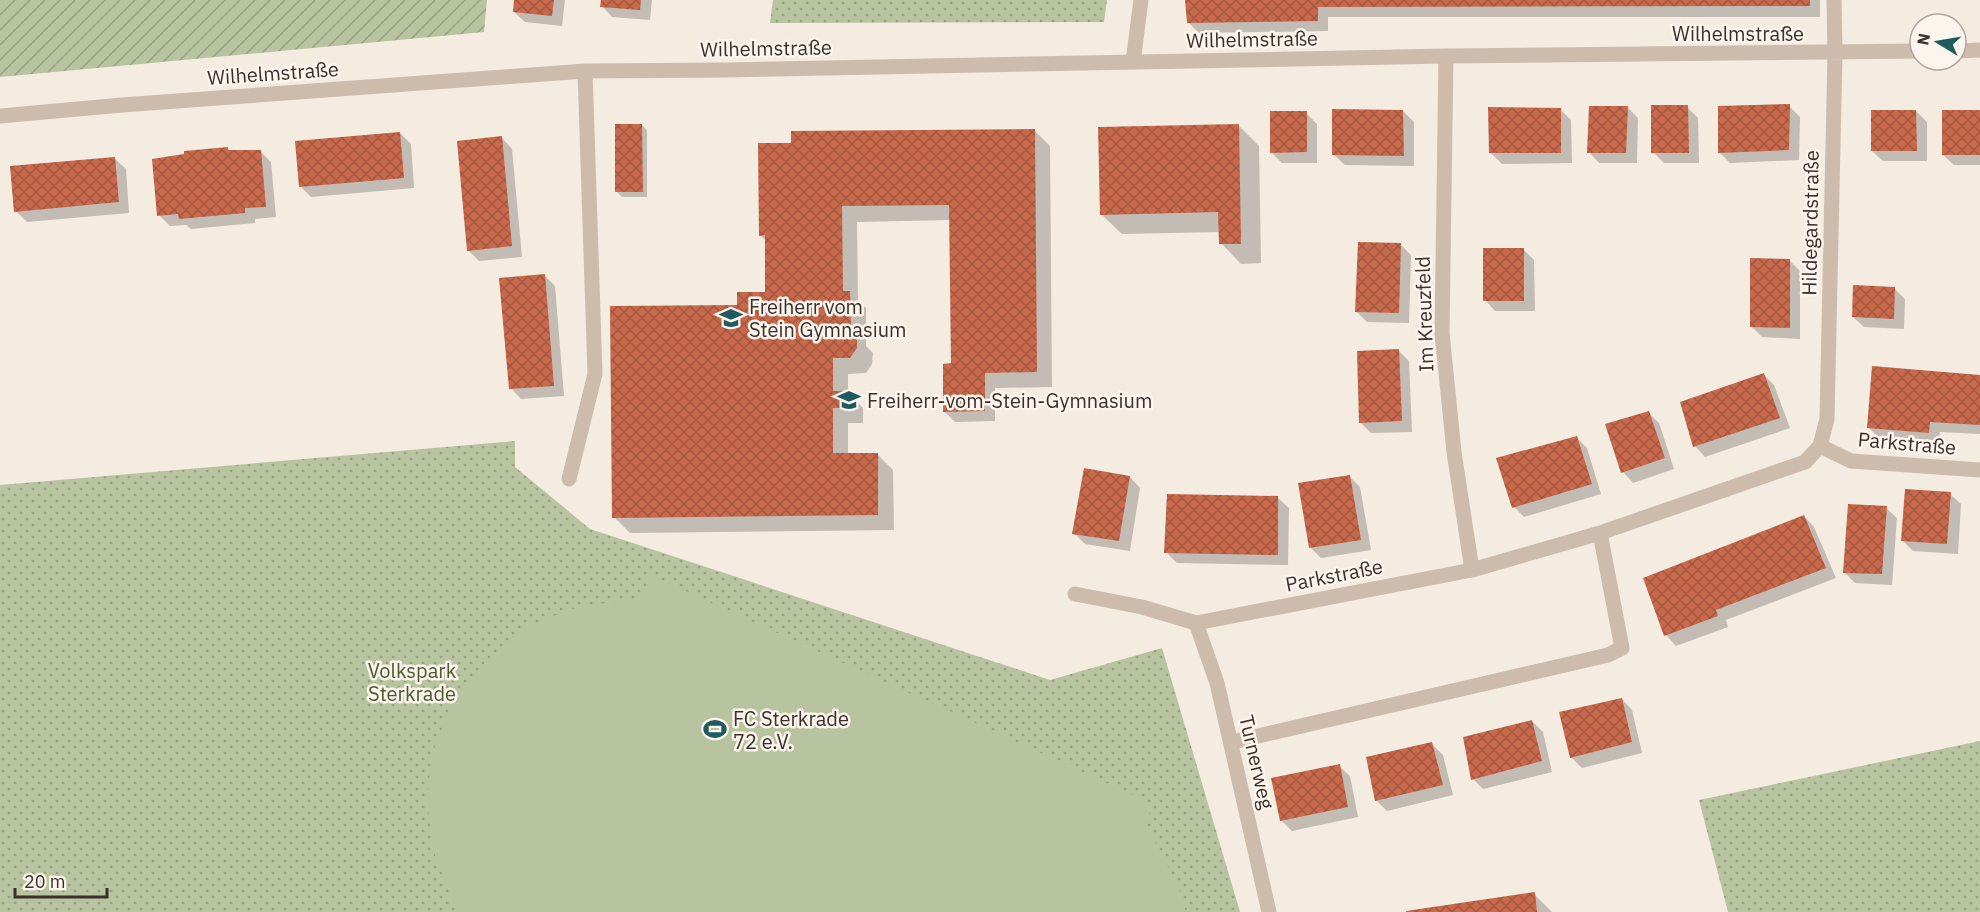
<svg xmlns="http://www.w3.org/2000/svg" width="1980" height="912" font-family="'IBM Plex Sans',sans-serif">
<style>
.grass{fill:url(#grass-dots)}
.garden{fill:url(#garden-furrows)}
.pitch{fill:#b8c4a0}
.shadow{fill:#0003}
.building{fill:url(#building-cross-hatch)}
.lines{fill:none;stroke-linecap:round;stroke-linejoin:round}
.minor{stroke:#cdbbac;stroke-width:15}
.labels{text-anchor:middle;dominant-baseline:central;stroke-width:5;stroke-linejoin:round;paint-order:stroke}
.street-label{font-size:20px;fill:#3b302b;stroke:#fbf5ee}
.poi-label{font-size:20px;fill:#3b302b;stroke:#fbf5ee;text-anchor:start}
.park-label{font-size:20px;fill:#4a5a2e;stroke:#fbf5ee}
</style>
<defs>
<pattern id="grass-dots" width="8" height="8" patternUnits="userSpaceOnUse" patternTransform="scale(1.5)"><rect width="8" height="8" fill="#b8c4a0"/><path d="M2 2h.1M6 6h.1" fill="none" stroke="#97a083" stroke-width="1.8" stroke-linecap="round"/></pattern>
<pattern id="garden-furrows" width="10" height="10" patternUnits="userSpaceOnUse" patternTransform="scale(1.5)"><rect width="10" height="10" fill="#b8c4a0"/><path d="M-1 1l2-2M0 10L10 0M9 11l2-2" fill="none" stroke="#97a083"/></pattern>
<pattern id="building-cross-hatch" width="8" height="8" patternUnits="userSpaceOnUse" patternTransform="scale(1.5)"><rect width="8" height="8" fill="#c8694b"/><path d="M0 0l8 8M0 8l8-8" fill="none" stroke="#a4573f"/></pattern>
</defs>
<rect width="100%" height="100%" fill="#f4ebe1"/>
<path class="grass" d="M773,0h334l-3,22 -334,1z
M515,441v26l75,62 460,151 112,-32 78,264h-1240v-427z
M1980,741v171h-252l-29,-112z"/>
<path class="garden" d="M0,0h487l-3,32 -484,45z"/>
<path class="pitch" d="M650,575l503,229 -7,19 34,68 6,21h-724l-9,-11 -18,-46 -8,-53 4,-45 21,-56 34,-40 41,-35 53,-20 61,-7z"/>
<path class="shadow" d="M516,0h49l-3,26 -37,-4 -11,-10z
M602,0h50l-2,20 -38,-3 -10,-11z
M1187,0h633v17h-492v14l-129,2 -11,-11z
M1789,106l11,11 -1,43 -69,3 -11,-11z
M1627,107l11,11 -1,45h-38l-10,-11z
M1687,107l11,11 1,45h-35l-11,-11z
M1560,109l11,11 1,43 -70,1 -11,-11z
M1403,111l11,11v44l-69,-1 -11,-10z
M1916,111l11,11v39h-44l-11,-10z
M1980,112v53h-26l-11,-10z
M1306,113l11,11v39h-35l-11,-11z
M642,125l5,5v67h-25l-5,-5z
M1239,126l20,20 2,117 -20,1 -20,-21 -1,-11 -98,2 -21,-20z
M1034,130l16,16 2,241 -57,1v33l-40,1 -11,-11 9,-44 -2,-147 -94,2 1,78 8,8v38l7,7 -1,11 -6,9 -18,1v19l15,15v15h-15v32l29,-1 16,16 1,60 -264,3 -16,-16 125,-210 28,-14 -1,-52 -6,-6z
M400,133l11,11 3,44 -103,9 -11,-11z
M502,138l10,11 10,108 -43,4 -11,-11z
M228,149l3,3 29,-1 11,11 5,55 -21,2v4l-64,6 -5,-4 -16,1 -11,-11z
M115,159l11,10 3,44 -102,9 -11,-11z
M1401,245l10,10 -2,68 -42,-1 -11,-11z
M1523,249l11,11 1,51h-40l-10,-11z
M1789,260l11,11v68l-38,-2 -11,-11z
M544,275l11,11 9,110 -43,3 -10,-11z
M1894,288l11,11 -1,30 -40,-2 -11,-10z
M1398,350l11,11 3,71 -41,1 -10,-10z
M1764,375l10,10 16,43 -85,29 -10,-11z
M1980,377v57l-40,-2 -1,11 -60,-5 -11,-11z
M1648,412l11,11 15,46 -41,14 -10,-11z
M1576,437l11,11 14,46 -77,23 -10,-10z
M1130,477l10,11 -10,63 -45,-7 -11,-11z
M1350,477l10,10 11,63 -50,8 -10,-10z
M1950,494l11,10 -3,50 -45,-3 -10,-10z
M1278,498l11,10 -1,57 -111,-2 -11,-11z
M1886,508l11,10 -5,67 -37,-2 -10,-10z
M1804,516l10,11 22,51 -110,42 2,7 -52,19 -10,-11z
M1622,699l10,11 10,43 -60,15 -11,-11z
M1532,721l11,11 9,40 -69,17 -10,-10z
M1432,744l11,11 10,40 -66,16 -11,-11z
M1339,766l11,10 8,41 -66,14 -11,-11z
M1534,894l18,18h-145z"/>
<path class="building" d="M514,0h40l-2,16 -39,-4z
M601,0h40l-1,10 -40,-3z
M1185,0h625v6l-492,1v14l-131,2z
M1790,104l-1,46 -71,3v-47z
M1651,105h37l1,48h-38z
M1589,106h39l-2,47h-39z
M1488,107l73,1v45h-72z
M1332,109l71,1 1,46 -72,-1z
M1871,110h45l1,41h-46z
M1942,110h38v45h-38z
M1270,111h37v41l-37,1z
M615,124h27l1,68h-28z
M1239,124l2,120h-22l-1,-32 -118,3 -2,-88z
M1035,129l2,243 -52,1v38l-42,1v-48l8,-1 -2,-158 -107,1 1,85h7l1,38 6,6v13l-7,10h-17v33h15v17h-15v45h45v62l-266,3 -2,-212 127,-1v-13h28v-57l-6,1 -1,-93h33v-12z
M400,132l4,46 -105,9 -4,-46z
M502,136l10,110 -45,5 -10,-110z
M228,147v3h33l5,57 -21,1v5l-66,6 -1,-5 -21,2 -5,-57 32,-5v-3z
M115,157l4,45 -105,10 -4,-46z
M1358,242l43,1 -2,70 -44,-1z
M1483,248h41v53h-41z
M1750,258l40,1v69l-40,-1z
M545,274l9,112 -45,3 -10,-111z
M1853,285l42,2 -1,32 -42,-2z
M1399,349l3,72 -43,2 -2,-72z
M1872,366l108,9v50l-50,-3 -1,11 -62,-5z
M1764,373l16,45 -87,29 -13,-45z
M1649,411l16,47 -44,15 -16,-49z
M1577,436l15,48 -80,24 -16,-50z
M1084,468l46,8 -11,65 -47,-7z
M1350,475l11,65 -52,8 -11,-65z
M1905,489l46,3 -4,52 -46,-3z
M1167,494l111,2v59l-114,-2z
M1848,504l39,2 -5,68 -39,-1z
M1804,515l22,53 -110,42 2,6 -54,20 -21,-58z
M1622,698l10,44 -62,16 -11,-46z
M1532,720l10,41 -71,19 -8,-43z
M1432,742l11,43 -68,16 -9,-44z
M1340,764l8,43 -68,14 -9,-43z
M1535,892l2,20h-131v-1z"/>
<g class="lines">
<path class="minor" d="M1956,51l24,-1
M1446,56l-4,277 12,119 18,118
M1133,62l8,-62
M0,116l122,-11 463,-34 140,-1 721,-14 474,-5
M1820,446l31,15 129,9
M569,479l26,-105 -10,-303
M1075,594l67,13 54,16 276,-53 128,-37 205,-71 15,-16 7,-27 8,-366 -1,-53
M1196,623l21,60 52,229
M1232,742l376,-87 14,-7 -22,-115"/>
</g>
<defs>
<g id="school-bare" transform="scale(1.8)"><path d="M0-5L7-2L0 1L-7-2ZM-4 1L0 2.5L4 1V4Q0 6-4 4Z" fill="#1f5a5e" stroke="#fbf5ee" stroke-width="2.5" paint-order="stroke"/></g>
<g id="stadium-bare" transform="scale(1.8)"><path d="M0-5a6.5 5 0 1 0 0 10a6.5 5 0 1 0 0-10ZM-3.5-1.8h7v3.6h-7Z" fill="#1f5a5e" stroke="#fbf5ee" stroke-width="2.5" paint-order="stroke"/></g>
</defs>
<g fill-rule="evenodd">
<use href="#school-bare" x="731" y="318"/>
<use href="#school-bare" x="849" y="400"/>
<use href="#stadium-bare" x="715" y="729"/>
</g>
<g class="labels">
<g class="street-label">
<text x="1738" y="33">Wilhelmstraße</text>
<text transform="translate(1252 39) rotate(-1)">Wilhelmstraße</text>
<text transform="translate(766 48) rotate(-1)">Wilhelmstraße</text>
<text transform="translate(273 73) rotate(-4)">Wilhelmstraße</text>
<text transform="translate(1810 223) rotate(-89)">Hildegardstraße</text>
<text transform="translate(1424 314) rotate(-92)">Im Kreuzfeld</text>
<text transform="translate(1907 443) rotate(5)">Parkstraße</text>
<text transform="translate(1334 575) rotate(-11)">Parkstraße</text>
<text transform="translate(1257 762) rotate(77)">Turnerweg</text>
</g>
<g class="poi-label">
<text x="749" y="306">Freiherr vom<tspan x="749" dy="23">Stein Gymnasium</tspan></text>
<text x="867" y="400">Freiherr-vom-Stein-Gymnasium</text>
<text x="733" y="718">FC Sterkrade<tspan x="733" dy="23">72 e.V.</tspan></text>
</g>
<g class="park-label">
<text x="412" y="670">Volkspark<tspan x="412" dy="23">Sterkrade</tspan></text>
</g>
</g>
<g transform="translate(1938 42) rotate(281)"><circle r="28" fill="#fbf5ee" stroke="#aea6a0" stroke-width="1.5"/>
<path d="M0-4.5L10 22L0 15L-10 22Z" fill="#1f5a5e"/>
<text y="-9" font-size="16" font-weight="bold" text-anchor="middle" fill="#3b302b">N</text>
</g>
<path d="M15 888v9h92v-9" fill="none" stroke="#3b302b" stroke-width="3"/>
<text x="24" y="888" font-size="18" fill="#3b302b" stroke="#fbf5ee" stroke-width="4.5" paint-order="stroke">20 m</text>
</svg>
